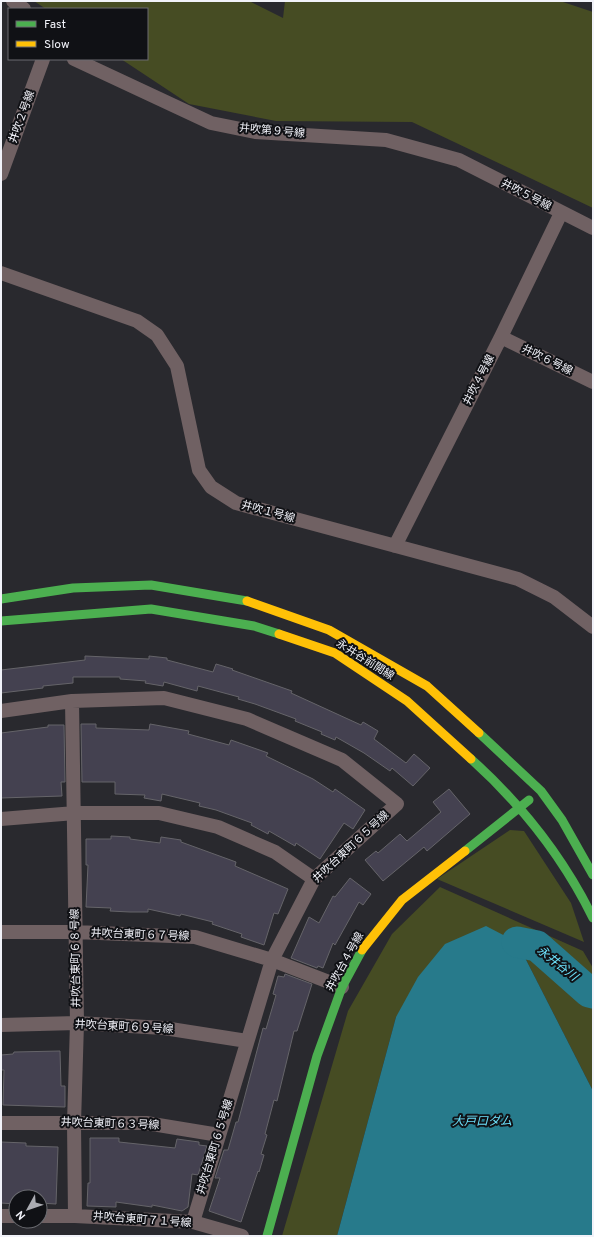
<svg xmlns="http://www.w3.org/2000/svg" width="594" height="1237" font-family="Overpass,'Noto Sans JP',sans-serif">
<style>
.green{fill:#464c23}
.water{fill:#277a8b}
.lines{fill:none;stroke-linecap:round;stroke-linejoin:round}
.river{stroke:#277a8b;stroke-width:31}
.building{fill:#444150;stroke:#656469}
.street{stroke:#706163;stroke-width:14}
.fast{stroke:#4caf50;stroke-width:9}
.slow{stroke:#ffc107;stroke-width:9}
.labels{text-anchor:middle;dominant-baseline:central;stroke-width:4;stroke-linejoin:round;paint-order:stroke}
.street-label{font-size:11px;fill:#f1f2f9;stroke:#101115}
.water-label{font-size:12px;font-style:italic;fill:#6ce0fa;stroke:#101115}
</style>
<rect width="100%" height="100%" fill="#29292e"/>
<path class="green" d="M34,1h215l34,17 2,-17h275l33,11v196l-181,-86 -136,-1 -87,-17 -68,-45h26v-50h-101z
M510,830l14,1 47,72 13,39 -147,-63z
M440,887l143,64 10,17v123l-76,-149 -121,75 -59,219h-55l66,-225 44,-77z"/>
<path class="water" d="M486,926l31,16 76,149v145h-256l59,-219 22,-40 27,-33z"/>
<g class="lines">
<path class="river" d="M517,942l20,4 52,46 4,1"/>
</g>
<path class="building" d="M85,656l64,3v-3l18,2v2l46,12 3,-8 17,5 -1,1 60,21 -1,2 70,32 2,-3 15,9 -4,8 32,24 8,-9 16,14 -17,18 -21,-18 -2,3 -26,-18 -28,-16 -1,3 -14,-6 1,-2 -27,-11 1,-2 -41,-15 -17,-5 1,-2 -41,-11 -1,5 -33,-9 -1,4 -18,-3 1,-2 -26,-2v-2h-47v6l-30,3v2l-42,5v-23l84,-10z
M81,724h15v4l53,2 1,-6 39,7 -1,3 41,11 2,-5 37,13 -2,3 47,23 20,13 2,-3 30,21 -12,19 -9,-6 -24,36 -24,-16 -1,3 -26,-15 -1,3 -17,-9 1,-2 -36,-13 -17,-4 1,-3 -38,-9 -1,7 -17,-3 1,-3 -30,-1v-12h-33z
M48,725h16l1,57h-4l1,14 -61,2v-65l47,-6z
M449,789l21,25 -43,37 -3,-4 -41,34 -18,-21 11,-9 2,2 22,-19 7,7 34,-29 -8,-10z
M111,836l19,1v2l30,4 1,-6 20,3v2l55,20 -1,4 53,23 -10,25 -4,-1 -10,32 -23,-8 1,-3 -30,-10 1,-2 -32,-8 -1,2 -32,-7v3h-18l-20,-1 1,-3 -25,-1 2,-42h-2v-26h25z
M350,878l21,16 -8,11 -4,-3 -24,43 -2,-2 -10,25 -5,-2 -1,2 -26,-10 18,-41 10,6 14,-27 2,1z
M285,974l27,10 -15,47h-3l-17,70 -3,-1 -9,34 2,1 -6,19 3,1 -5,17 -1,-1 -17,51 -32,-11 11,-33h-5l9,-28h4l8,-28h2l25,-94 3,1 10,-34 -3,-1 5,-18 6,1z
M60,1051l1,35h4v21l-62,-2 1,-35h-3v-15l12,-1 1,-2z
M90,1138h29v4l56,6 2,-9 22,3v3l8,1 -9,29 -6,-1 -4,33 -6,4 -30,-6v2l-36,-5v5l-29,-1 1,-23h2z
M1,1142l25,1v3l32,1 -2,57 -16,-1v-6h-24v7l-15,-1z"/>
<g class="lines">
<path class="street" d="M13,1l11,8
M74,59l137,64 44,9 131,8 73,20 134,68
M1,174l42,-115
M1,273l136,48 20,14 20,31 22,104 12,17 25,16 282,76 36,18 39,30
M501,337l92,45
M395,546l106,-209 60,-124
M72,701l5,322 -3,100 1,93
M1,711l71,-10 92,-3 83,21 95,41 55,44 -83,75 -42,81 -79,262
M1,819l74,-6h84l59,14 57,25 39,27
M1,932h74l120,5 77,23 70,27
M1,1025l76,-2 87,5 83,13
M1,1123h145l73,12
M1,1216h15
M40,1216h35l118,6 49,14"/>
<path class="fast" d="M1,599l72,-11 78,-3 96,16
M1,621l150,-12 103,17 25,8
M479,733l62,58 21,29 31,55
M471,759c50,45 92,98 122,159
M465,851l64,-51
M267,1236l50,-180 25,-69 20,-37"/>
<path class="slow" d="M247,601l82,29 98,56 52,47
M279,634l56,19 72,48 64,58
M362,950l40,-50 63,-49"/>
</g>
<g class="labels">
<g class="street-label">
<text transform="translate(22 117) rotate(-70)">井吹２号線</text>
<text transform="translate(272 131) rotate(5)">井吹第９号線</text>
<text transform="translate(526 195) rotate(27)">井吹５号線</text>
<text transform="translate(547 360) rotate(26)">井吹６号線</text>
<text transform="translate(479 380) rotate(-63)">井吹４号線</text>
<text transform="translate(268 512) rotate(15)">井吹１号線</text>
<text transform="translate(365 660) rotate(32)">永井谷前開線</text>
<text transform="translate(351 847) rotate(-43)">井吹台東町６５号線</text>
<text transform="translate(140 935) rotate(2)">井吹台東町６７号線</text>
<text transform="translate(76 958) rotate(-91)">井吹台東町６８号線</text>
<text transform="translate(345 962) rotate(-61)">井吹台４号線</text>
<text transform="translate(124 1027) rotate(3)">井吹台東町６９号線</text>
<text transform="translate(110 1124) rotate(2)">井吹台東町６３号線</text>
<text transform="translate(215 1147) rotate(-73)">井吹台東町６５号線</text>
<text transform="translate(142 1220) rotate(4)">井吹台東町７１号線</text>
</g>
<g class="water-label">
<text transform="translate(557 964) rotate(38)">永井谷川</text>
<text x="482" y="1122">大戸口ダム</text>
</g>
</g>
<rect width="594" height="1237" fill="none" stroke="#f1f2f9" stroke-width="4"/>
<rect x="8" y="8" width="140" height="52" fill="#101115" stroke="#6a6b70"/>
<rect x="16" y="21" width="20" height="6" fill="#4caf50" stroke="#6a6b70"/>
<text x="44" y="28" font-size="12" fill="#f1f2f9">Fast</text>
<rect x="16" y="41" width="20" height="6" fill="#ffc107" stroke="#6a6b70"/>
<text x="44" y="48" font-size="12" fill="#f1f2f9">Slow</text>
<g transform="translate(28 1209) rotate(230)"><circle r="19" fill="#101115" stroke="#6a6b70"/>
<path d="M0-3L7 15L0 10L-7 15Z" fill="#abacb2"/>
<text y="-6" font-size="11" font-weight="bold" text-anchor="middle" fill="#f1f2f9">N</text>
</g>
</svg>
